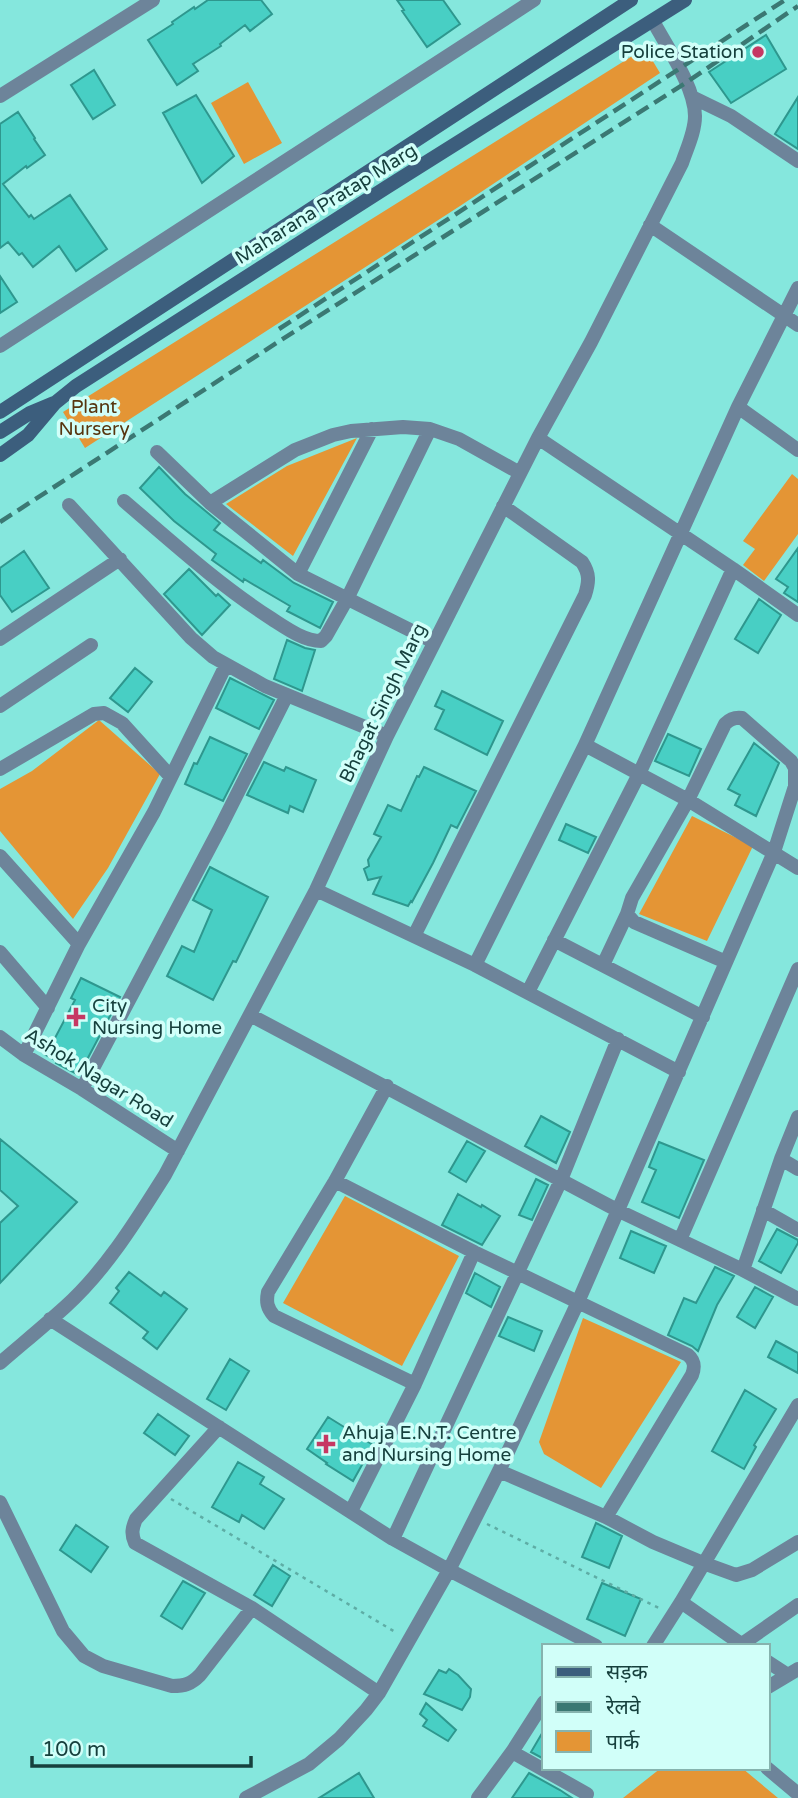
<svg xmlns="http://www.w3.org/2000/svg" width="798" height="1798" font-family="'Varela Round','Noto Sans Devanagari',sans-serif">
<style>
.green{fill:#e49535}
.building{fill:#48cfc4;stroke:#2e978e;stroke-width:2}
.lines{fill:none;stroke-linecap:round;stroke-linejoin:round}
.path{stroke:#5eada5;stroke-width:2.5;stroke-dasharray:3.5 5;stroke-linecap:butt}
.street{stroke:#6d849a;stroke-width:14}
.secondary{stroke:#3c5e7d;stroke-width:14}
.rail{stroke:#3b7873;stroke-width:4.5;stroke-dasharray:14 7;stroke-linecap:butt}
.poi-dot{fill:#c63863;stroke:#d1fff9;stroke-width:2.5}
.labels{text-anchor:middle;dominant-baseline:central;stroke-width:7;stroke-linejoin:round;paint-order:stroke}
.poi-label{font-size:19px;fill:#16403d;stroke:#d1fff9;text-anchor:start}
.street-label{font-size:19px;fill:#16403d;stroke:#d1fff9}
.park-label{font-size:19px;fill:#57360f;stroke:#d1fff9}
</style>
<rect width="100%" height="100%" fill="#85e7dd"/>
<path class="green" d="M645,48l15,25 -200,133 -375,242 -22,-36z
M248,82l34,61 -38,21 -33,-61z
M357,438l-64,118 -67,-52 61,-38z
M792,474l6,5v55l-34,47 -21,-16 12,-16 -12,-8z
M99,720l61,54 -52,94 -35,51 -73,-88v-42l32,-18z
M692,816l61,30 -46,95 -68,-27z
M345,1196l114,60 -57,110 -119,-63z
M583,1318l98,44 -80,126 -57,-34 -5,-12z
M661,1768h81l36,30h-155z"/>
<path class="building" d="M208,0h53l11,14 -22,17 -5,-6 -25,19 1,2 -28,18 5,7 -21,14 -29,-45 25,-16 -1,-2 22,-15 1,2z
M397,0h46l17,24 -33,23 -25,-36 2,-1z
M766,35l20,34 -55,34 -22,-31z
M94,70l21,35 -22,14 -22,-34z
M196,95l38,61 -32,27 -39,-70z
M798,97v52l-23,-15z
M18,112l17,26 -1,1 11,16 -18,13 -1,-2 -23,18 26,33 2,-2 3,4 36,-24 37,54 -31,22 -17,-25 -26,21 -11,-14 -3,2 -11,-13 -8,6v-124z
M0,276l17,26 -17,11z
M159,467l26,27 35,29 -6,7 47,33 2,-3 31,23 39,19 -13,26 -33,-17 3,-5 -46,-27 -1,3 -31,-22 4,-6 -42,-33 -34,-33z
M798,548v54l-14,-9 4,-6 -12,-8z
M24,551l25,37 -37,24 -12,-17v-27z
M189,569l27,27 2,-2 12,11 -28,30 -38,-41z
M759,599l22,16 -23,38 -23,-14z
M287,640l18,8 10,2 -13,41 -28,-12z
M135,668l17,14 -24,30 -18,-14z
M230,678l44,22 -15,29 -43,-21z
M442,691l61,30 -16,34 -52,-26 9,-19 -9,-4z
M668,734l33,15 -12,27 -34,-15z
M210,737l37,17 -24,47 -38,-17 9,-21 3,1z
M754,743l25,20 -23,53 -21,-11 5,-10 -12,-6z
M264,762l20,9 2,-4 30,13 -13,32 -13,-6 -2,7 -41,-18z
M424,767l52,24 -19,37 -6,-3 -18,38 -21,39 -1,-1 -3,5 -35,-12 8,-17 -13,3 -4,-11 5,-3 -1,-6 13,-23 -7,-3 14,-29 13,6 16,-35 2,1z
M566,824l30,13 -8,16 -29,-13z
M210,867l58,30 -32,65 -3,-1 -20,39 -46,-24 15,-30 12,6 18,-42 -19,-10z
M81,978l39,19 -40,76 -2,-2 -1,3 -21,-11 1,-2 -11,-6 29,-55 -4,-2z
M541,1116l29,16 -14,31 -31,-17z
M0,1139l77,63 -77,81v-60l18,-17 -18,-16z
M467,1141l18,10 -19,31 -17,-10z
M659,1142l45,18 -25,58 -37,-16 14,-32 -7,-3z
M536,1179l12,6 -16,35 -13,-5z
M458,1194l23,13 1,-2 18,11 -18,29 -40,-20z
M777,1229l21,11v3l-17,30 -22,-12z
M631,1231l35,15 -12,27 -34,-15z
M715,1267l19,9 -17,29 -19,46 -6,-5 -24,-11 16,-37 12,5z
M129,1272l32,24 3,-4 23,17 -30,40 -14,-11 5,-6 -38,-29 9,-12 -3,-3z
M475,1273l25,14 -9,20 -25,-14z
M755,1287l18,10 -18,31 -18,-11z
M508,1317l34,14 -8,20 -35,-15z
M776,1341l22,12v20l-30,-16z
M230,1359l19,12 -23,39 -19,-11z
M745,1390l31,19 -22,36 2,2 -12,22 -32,-18z
M158,1414l31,22 -14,19 -31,-22z
M328,1417l45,28 -20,36 -27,-17 1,-1 -20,-14z
M238,1462l26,15 -4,7 24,15 -20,30 -22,-14 -3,7 -27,-15z
M596,1523l26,13 -13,32 -27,-11z
M76,1525l32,22 -17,25 -31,-22z
M273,1565l17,11 -18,30 -18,-11z
M183,1581l22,12 -23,36 -21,-13z
M602,1583l39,16 -16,37 -38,-17z
M449,1669l9,6 13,14 -1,8 -8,13 -38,-16 15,-24 7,3z
M426,1703l30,27 -8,11 -25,-15 4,-6 -7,-6z
M544,1730v29l-13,-7z
M359,1773l15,25h-55z
M529,1773l31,17 12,8h-60z"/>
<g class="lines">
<path class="path" d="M171,1499l226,134
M487,1524l174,85"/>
<path class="street" d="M0,96l153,-96
M694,98l37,18 67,45
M650,225l148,100
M0,346l534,-346
M738,407l60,43
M538,438l195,131 65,46
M157,452l53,51 88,71 136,68
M124,501c48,41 95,84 148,118 14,9 32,22 49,22l5,-5 21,-37 83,-170
M210,503l85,-53 38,-15 18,-4 52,-4 27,2 29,10 61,34
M69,505l122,133 22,19 52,29 122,50
M298,574l74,-145
M0,639l120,-80
M0,706l91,-61
M585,745l103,55 110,68
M0,769l94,-55 10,-1 18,10 49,54
M0,856l79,88
M316,890l159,75 204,107
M414,936l171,-341c4,-13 5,-21 -3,-33l-79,-56
M554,940l149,77
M0,952l48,56
M475,965l110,-220 153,-338 60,-119
M603,965l24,-51
M528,992l111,-218 94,-205
M250,1015l367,195 126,60 55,29
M0,1037l24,18 58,34 96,62
M24,1055l55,-111 75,-132 72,-147
M387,1086l-52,95 -67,111c-2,10 -1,16 6,24l141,68
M82,1089l138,-261 67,-133
M781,1159l17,10
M335,1181l139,71 214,103c7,6 7,12 4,20l-86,142
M763,1210l35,20
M680,1240l118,-271
M743,1270l38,-111 17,-42
M50,1319l343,220 56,31 147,76
M0,1363c22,-19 44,-37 65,-56 41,-37 71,-86 100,-132l151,-285 71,-154 151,-298 53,-96 91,-179c5,-15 13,-31 13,-47 0,-29 -28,-69 -42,-95
M219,1427l-83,92c-4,9 -5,15 -1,24l117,65 127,85
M499,1471l107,46 47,25 50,21 33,12 16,-5 46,-28
M0,1502l63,129 21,25 19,10 69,20c13,0 19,-2 28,-11l52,-67
M351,1511l64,-127 59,-132
M393,1539l168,-359 57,-141
M681,1602l63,44
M742,1644l56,-39
M653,1646l28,-44 117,-197
M768,1662l20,13
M768,1687l30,-18
M512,1752l75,42
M767,1768l31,26
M246,1798l63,-34 30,-25 27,-29 13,-17 70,-123 50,-99 79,-169 196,-450 21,-66v-18l-4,-7 -49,-43c-7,-1 -12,1 -17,6l-37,76 -56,98 -5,16 7,8 92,40
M478,1798l34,-46 32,-50"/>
<path class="secondary" d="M0,412l631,-412
M0,432l30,-19 24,-10
M0,455l28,-20 27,-32 21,-17 311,-199 298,-187"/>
<path class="rail" d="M279,329l506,-329
M0,522l278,-180 409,-260 111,-76"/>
</g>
<g class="poi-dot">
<circle cx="758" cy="52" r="7"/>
<path d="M72.5 1006.5h7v7h7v7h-7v7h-7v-7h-7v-7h7z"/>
<path d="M322.5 1433.5h7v7h7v7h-7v7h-7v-7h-7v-7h7z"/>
</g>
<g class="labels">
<g class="poi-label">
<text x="744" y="52" text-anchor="end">Police Station</text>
<text x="92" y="1006">City<tspan x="92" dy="22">Nursing Home</tspan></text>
<text x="342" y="1433">Ahuja E.N.T. Centre<tspan x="342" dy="22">and Nursing Home</tspan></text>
</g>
<g class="street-label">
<text transform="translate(326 204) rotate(-32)">Maharana Pratap Marg</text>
<text transform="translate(383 703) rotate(-64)">Bhagat Singh Marg</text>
<text transform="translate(99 1078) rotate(32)">Ashok Nagar Road</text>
</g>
<g class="park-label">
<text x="94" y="407">Plant<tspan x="94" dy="22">Nursery</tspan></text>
</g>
</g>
<rect x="542" y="1644" width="228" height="126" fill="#d1fff9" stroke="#86b3ae" stroke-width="2"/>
<rect x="556" y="1667" width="35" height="10" fill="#3c5e7d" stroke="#86b3ae" stroke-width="2"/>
<text x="606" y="1679" font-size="21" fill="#16403d">सड़क</text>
<rect x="556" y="1702" width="35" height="10" fill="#3b7873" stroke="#86b3ae" stroke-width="2"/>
<text x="606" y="1714" font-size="21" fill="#16403d">रेलवे</text>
<rect x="556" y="1731" width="35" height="21" fill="#e49535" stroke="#86b3ae" stroke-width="2"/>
<text x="606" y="1749" font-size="21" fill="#16403d">पार्क</text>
<path d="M32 1756v10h219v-10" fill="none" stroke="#16403d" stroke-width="3.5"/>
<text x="42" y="1756" font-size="21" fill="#16403d" stroke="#d1fff9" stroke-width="5" paint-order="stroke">100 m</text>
</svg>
